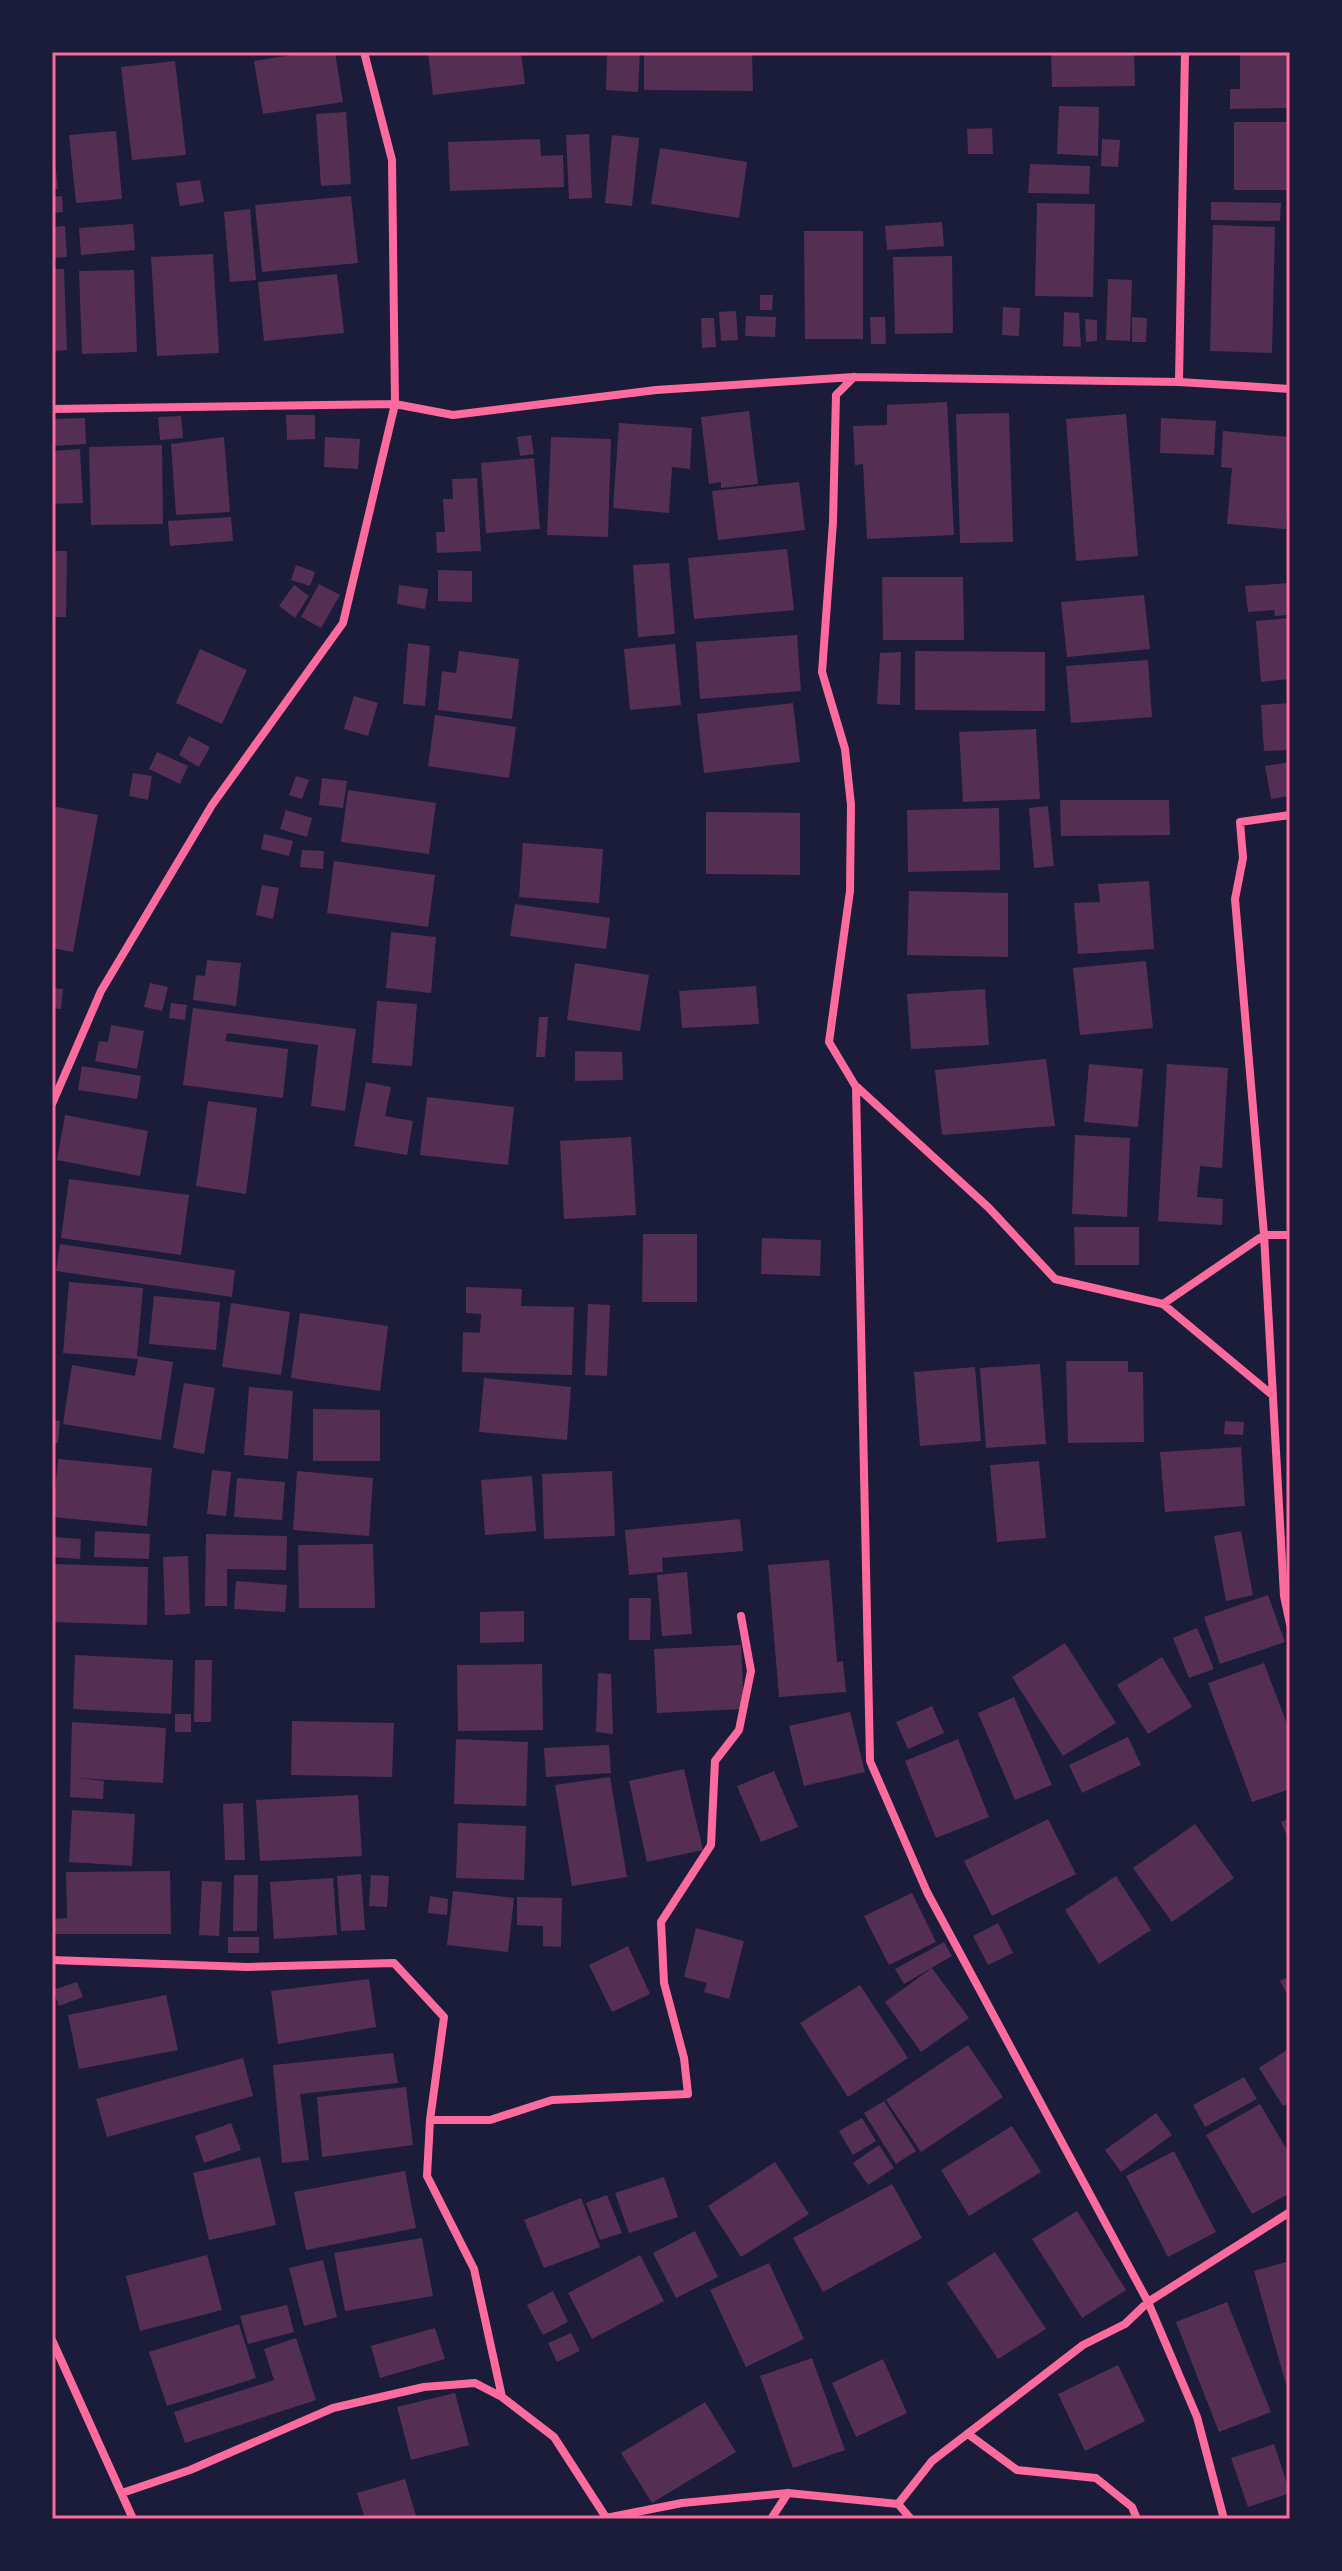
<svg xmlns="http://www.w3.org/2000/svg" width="1342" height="2571" font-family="'DM Sans',sans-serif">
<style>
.building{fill:#542f53}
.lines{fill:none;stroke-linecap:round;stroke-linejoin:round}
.minor{stroke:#ff6b9d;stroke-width:8}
.neatline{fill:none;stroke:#ff6b9d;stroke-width:3}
</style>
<rect width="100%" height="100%" fill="#1b1b3a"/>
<path class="building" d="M310,52h25l8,50 -80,12 -9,-53z
M428,52h93l4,32 -92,11z
M607,52h33l-2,40 -32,-2z
M644,52h108l1,39 -109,-1z
M1051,52h83l1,34 -83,1z
M1240,55h50v53l-60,1v-20h10z
M175,61l11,94 -54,5 -11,-93z
M1059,106l40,1 -1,49 -41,-2z
M346,112l5,72 -30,2 -5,-72z
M1234,122h56v68h-56z
M992,128l1,26h-25l-1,-25z
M116,131l6,68 -46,4 -7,-68z
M52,133l6,56h-6z
M589,134l3,64 -23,1 -3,-64z
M612,135l27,3 -7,68 -27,-3z
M540,139l1,17 22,-1 1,32 -114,4 -2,-49z
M1102,139l18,1 -2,27 -17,-1z
M660,148l87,14 -8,56 -88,-14z
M1030,164l60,2 -1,28 -61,-1z
M200,180l4,22 -24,4 -4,-23z
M62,196l1,16 -11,1v-16z
M351,196l7,67 -96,9 -7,-67z
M1211,202l70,1 -1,18 -69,-1z
M1037,203l58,1 -2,93 -58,-1z
M250,209l6,71 -26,2 -6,-70z
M942,222l2,24 -57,4 -2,-24z
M133,224l2,26 -54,5 -2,-27z
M1213,225l62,2 -3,126 -62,-2z
M65,226l2,31 -15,1v-31z
M804,231h59v108h-58z
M213,254l6,99 -62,3 -6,-99z
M952,256l1,77 -58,1 -2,-77z
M52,269h12l3,81 -15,1z
M134,270l3,82 -55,2 -3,-83z
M337,274l7,59 -80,8 -6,-59z
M1108,279l24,1 -2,61 -24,-1z
M760,295h13l-1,15h-12z
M1003,307l17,1 -1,28 -17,-1z
M736,311l2,29 -17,1 -2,-29z
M1064,312l15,1 2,34 -18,-1z
M746,316l30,1 -1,20 -30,-1z
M870,317h15l1,27h-15z
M1132,317l15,1 -1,24h-14z
M701,318h13l2,29 -14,1z
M1085,319l12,1v21l-11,1z
M947,402l7,133 -87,4 -4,-75 -8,1 -2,-39 34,-1v-20z
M749,411l9,73 -37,4v-6l-12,2 -8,-67z
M1009,413l4,129 -53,1 -4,-129z
M1126,414l12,142 -62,5 -10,-142z
M286,415h29v24l-28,1z
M181,416l2,22 -23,2 -2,-23z
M85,418l1,26 -34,2v-27z
M1161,418l55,3 -2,34 -54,-2z
M619,423l73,5 -2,41 -18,-2 -3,46 -56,-5z
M1223,431l67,6 -4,92 -59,-5 5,-56 -11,-1z
M531,435l3,19 -14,2 -3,-19z
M224,437l6,75 -54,3 -5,-71z
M325,437l35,2 -2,30 -34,-2z
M551,437l60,2 -3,98 -61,-2z
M162,445l1,79 -72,1 -2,-78z
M80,449l3,54 -31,1v-53z
M534,458l6,71 -54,4 -5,-70z
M477,478l4,73 -44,2 -1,-21h9l-2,-33h10l-1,-20z
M799,482l6,48 -87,10 -6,-49z
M231,517l2,24 -63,5 -2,-25z
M787,549l7,61 -100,9 -6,-61z
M52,551h15l-1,66h-14z
M669,563l6,71 -37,3 -5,-72z
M296,565l19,7 -5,14 -19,-6z
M438,570l34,1v31l-34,-1z
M882,577h81l1,63h-81z
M1290,583v32l-15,1 -1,-6 -26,2 -3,-26z
M319,584l21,11 -19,33 -20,-11z
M294,585l15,11 -14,22 -16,-12z
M399,585l29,4 -3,20 -28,-5z
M1144,595l6,54 -83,8 -6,-55z
M1290,618v61l-29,3 -5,-61z
M797,635l4,56 -101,8 -4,-57z
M408,643l22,3 -5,60 -22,-2z
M675,644l6,61 -51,5 -6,-61z
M200,649l47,21 -25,54 -46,-21z
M459,651l60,8 -7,60 -74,-9 4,-39 14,2z
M915,651l130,1v59l-130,-1z
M901,652l-1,53 -23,-1 3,-51z
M1148,660l4,57 -81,6 -5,-57z
M354,696l24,7 -10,33 -24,-7z
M793,703l7,59 -96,11 -7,-59z
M1290,703v47l-26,1 -3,-46z
M435,715l81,12 -7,51 -81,-12z
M1036,729l4,70 -77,3 -4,-70z
M189,736l21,11 -11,20 -20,-12z
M157,752l31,14 -8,18 -31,-15z
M1290,762v34l-19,3 -6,-33z
M133,773l19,3 -4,24 -19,-4z
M296,776l13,4 -7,19 -13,-4z
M322,778l25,3 -4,27 -24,-3z
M348,790l88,13 -7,51 -88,-12z
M1060,800h109l1,35 -109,1z
M52,806l46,9 -25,137 -21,-4z
M1048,806l6,60 -20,2 -5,-60z
M999,808l1,62 -92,2 -1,-62z
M286,810l26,8 -5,19 -27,-8z
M706,812l94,1v62l-94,-1z
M264,834l29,7 -4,15 -28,-7z
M523,843l80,6 -4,54 -80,-6z
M302,850l22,1 -1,18 -23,-2z
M334,861l101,14 -7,52 -101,-14z
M1149,881l5,68 -76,5 -4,-51 26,-1 -2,-18z
M262,885l17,3 -6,31 -17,-4z
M909,891l99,2v64l-101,-2z
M515,904l95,14 -4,31 -96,-13z
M391,932l45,5 -5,56 -45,-5z
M207,960l34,3 -5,43 -43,-6 3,-25 9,1z
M1146,961l7,67 -73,7 -7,-67z
M575,963l74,12 -9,56 -73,-11z
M150,983l18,4 -6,24 -18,-4z
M756,986l3,38 -77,4 -3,-37z
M52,988l11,1 -2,20 -9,-1z
M985,989l4,56 -78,4 -4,-55z
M377,1001l40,3 -5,62 -40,-3z
M171,1003l16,2 -2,15 -16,-2z
M193,1008l163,21 -11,82 -34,-5 7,-61 -91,-12 -2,8 63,8 -5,49 -100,-13z
M539,1017h9l-3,40h-9z
M111,1025l33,6 -7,38 -42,-8 4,-20 9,1z
M575,1051l47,1 1,28 -48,1z
M1046,1059l9,67 -113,9 -7,-65z
M1089,1064l54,5 -5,58 -54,-5z
M1167,1064l61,4 -6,100 -22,-2 -3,31 26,2 -1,26 -64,-4z
M82,1066l59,10 -4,23 -59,-9z
M366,1082l25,5 -6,29 28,5 -6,34 -53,-9z
M427,1097l87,10 -6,58 -88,-10z
M208,1101l49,7 -11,86 -50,-8z
M65,1115l83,16 -8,45 -83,-16z
M1075,1135l55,3 -3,79 -55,-3z
M631,1137l5,78 -72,4 -4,-78z
M69,1179l120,16 -8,60 -120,-17z
M1074,1227h65v38h-64z
M643,1234h54v68h-55z
M762,1238l59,2 -1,36 -59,-2z
M60,1244l175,26 -3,27 -176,-26z
M69,1282l74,6 -6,68 36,6 -12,78 -98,-16 9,-59 63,11 3,-17 -75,-6z
M466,1287l56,2 -1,17 53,1 -2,68 -110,-3 1,-40 17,1 1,-19 -15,-1z
M154,1296l66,6 -4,48 -67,-6z
M231,1303l59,9 -9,63 -59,-8z
M588,1304l22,1 -3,71 -22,-1z
M300,1313l88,13 -8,65 -89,-13z
M1066,1361h62v11h15l1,70 -76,1z
M1040,1364l6,80 -60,4 -6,-80z
M975,1367l6,74 -61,5 -6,-74z
M484,1378l87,9 -4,53 -88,-8z
M184,1383l31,5 -11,66 -31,-6z
M249,1387l44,4 -5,68 -44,-4z
M313,1409l67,1v51h-67z
M52,1420l8,1 -2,22h-6z
M1225,1421l19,1 -1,13 -19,-1z
M1241,1447l4,59 -80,6 -5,-60z
M58,1459l94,9 -5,58 -94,-9z
M1039,1461l7,77 -49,4 -7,-77z
M212,1470l19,2 -5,44 -19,-2z
M297,1471l76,7 -4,58 -76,-6z
M612,1471l3,65 -71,3 -2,-65z
M532,1476l4,55 -51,4 -4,-55z
M237,1478l48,4 -3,38 -48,-3z
M740,1519l3,32 -81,7 1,14 -34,3 -4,-45z
M95,1531l55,3 -1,25 -55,-2z
M1241,1531l12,64 -27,6 -12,-65z
M206,1534l81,2 -1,34 -59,-1v37h-22z
M52,1537l29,2 -1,20 -28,-2z
M373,1544l2,64h-76l-1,-63z
M188,1556l2,58 -25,1 -2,-58z
M829,1560l8,102 6,-1 3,31 -67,5 -11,-132z
M54,1564l94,3 -1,58 -95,-3z
M687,1572l5,62 -30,2 -5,-61z
M236,1581l51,4 -2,27 -51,-3z
M1268,1595l17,47 -65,22 -16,-47z
M629,1598h22l-1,42h-21z
M524,1611v31l-44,1v-31z
M1197,1628l17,41 -25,9 -16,-40z
M1065,1643l51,80 -53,33 -51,-79z
M741,1645l3,64 -87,4 -3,-64z
M75,1655l98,5 -2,54 -98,-5z
M1162,1657l30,50 -44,27 -31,-49z
M195,1660h17l-1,62h-17z
M1264,1663l26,69v57l-38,13 -44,-119z
M542,1664l1,66 -85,1 -1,-66z
M598,1673l13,1 2,60 -17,-2z
M1014,1697l38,88 -37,15 -37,-87z
M932,1706l12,27 -36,16 -12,-27z
M850,1712l15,60 -61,14 -15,-60z
M175,1714h16v18h-16z
M292,1721l102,2 -2,54 -101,-2z
M72,1722l94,6 -3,55 -87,-5 28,3 -1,18 -33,-2z
M1128,1737l13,28 -59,28 -13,-28z
M456,1739l72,3 -2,64 -72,-2z
M958,1739l31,78 -53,21 -31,-77z
M609,1745l2,28 -65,4 -2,-29z
M684,1769l19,81 -56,12 -18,-81z
M774,1771l24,56 -37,15 -24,-56z
M610,1777l17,100 -55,9 -17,-101z
M358,1795l4,61 -102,5 -4,-61z
M243,1803l2,57h-20l-2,-56z
M72,1810l63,4 -3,52 -63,-4z
M1290,1818v26l-9,-22z
M1048,1819l28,55 -84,42 -28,-55z
M458,1823l68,3 -2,54 -68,-2z
M1195,1824l39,54 -62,44 -39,-54z
M170,1871l1,63h-119v-15l15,-1 -1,-46z
M361,1874l4,56 -24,1 -4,-55z
M234,1875h24l-1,56h-24z
M371,1875l18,1 -2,31 -18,-1z
M1116,1876l35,54 -52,34 -34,-54z
M333,1878l4,57 -63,4 -4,-57z
M202,1881l20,1 -3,54 -20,-1z
M453,1891l61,7 -6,54 -61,-7z
M912,1893l24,49 -47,23 -25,-49z
M430,1896l18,3 -1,16 -19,-2z
M517,1897l45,1 -1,49 -18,-1v-20l-26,-1z
M998,1923l15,30 -25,12 -15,-29z
M696,1928l48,13 -15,58 -25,-7 3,-9 -23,-6z
M228,1937h31v16h-31z
M944,1942l8,14 -48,28 -9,-15z
M628,1946l22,48 -38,18 -23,-47z
M932,1968l37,50 -48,34 -36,-50z
M1290,1976v24l-10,-19z
M369,1979l7,48 -98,17 -7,-53z
M77,1982l6,15 -24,9 -6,-16z
M860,1985l48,73 -60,39 -48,-74z
M166,1995l12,55 -99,19 -11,-54z
M968,2045l35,52 -82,55 -35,-52z
M1290,2048v54l-7,4 -24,-38z
M393,2053l5,30 -98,11 9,66 -27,3 -9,-98z
M243,2058l10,38 -146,41 -11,-38z
M1244,2077l13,22 -52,28 -12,-22z
M406,2087l7,58 -91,12 -5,-60z
M884,2101l32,50 -20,13 -32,-51z
M1260,2104l30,51v38l-38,21 -46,-79z
M1156,2113l16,22 -51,37 -16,-22z
M862,2118l14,23 -23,14 -14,-24z
M231,2123l10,27 -37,13 -9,-27z
M1012,2126l29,46 -72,44 -28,-46z
M879,2145l15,23 -26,17 -15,-22z
M1174,2151l42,81 -48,25 -42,-81z
M260,2157l16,68 -67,15 -16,-67z
M775,2162l34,52 -68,43 -33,-51z
M405,2171l11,57 -110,22 -12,-58z
M664,2177l14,40 -49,16 -14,-40z
M892,2184l30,54 -99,54 -30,-54z
M607,2195l15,38 -22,7 -14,-37z
M581,2198l19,49 -56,21 -20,-48z
M1077,2211l49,79 -44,28 -50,-79z
M695,2231l23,46 -42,21 -23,-45z
M422,2238l11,58 -88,15 -11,-58z
M995,2252l51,77 -48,30 -51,-76z
M207,2255l15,55 -82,21 -14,-55z
M640,2255l24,46 -72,38 -24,-46z
M323,2260l14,57 -33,9 -15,-58z
M1290,2261v126l-3,1 -33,-117z
M769,2263l35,76 -58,28 -36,-77z
M553,2291l15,31 -25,13 -16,-30z
M1227,2302l44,110 -52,20 -43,-110z
M287,2305l7,27 -46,12 -8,-28z
M239,2324l17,54 -89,28 -18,-54z
M435,2328l10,31 -65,19 -9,-32z
M571,2333l9,18 -23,11 -9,-19z
M296,2338l20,62 -131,43 -11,-31 100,-32 -10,-31z
M812,2358l33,92 -52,18 -33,-92z
M883,2359l24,54 -51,24 -24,-54z
M1118,2365l27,56 -60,30 -27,-57z
M455,2393l14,52 -58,15 -14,-53z
M705,2402l31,50 -84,51 -31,-50z
M1274,2444l16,49 -42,14 -17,-49z
M405,2479l12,40h-52l-8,-26z"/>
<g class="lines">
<path class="minor" d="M854,377l-18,18 -3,127 -11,150 23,77 6,56 -1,86 -21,151 27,45 14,674 57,131 221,410 49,115 27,102
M1179,382l6,-330
M52,409l343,-5 -3,-244 -28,-108
M1290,815l-50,7 3,36 -8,41 29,336 20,361 6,28
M857,1087l132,121 66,71 108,25 108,90
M52,1104l49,-113 111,-186 131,-182 52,-219 58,11 203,-25 198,-13 325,5 111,7
M1163,1304l101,-69h26
M52,1960l195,7 147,-4 50,54 -14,103 -3,56 47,93 28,128
M430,2120h60l62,-20 136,-6 -4,-36 -20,-75 -3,-61 50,-77 4,-84 24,-31 12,-59 -10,-55
M52,2340l81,179
M968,2434l49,36 79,8 36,29 5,12
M122,2493l68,-23 143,-62 91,-21 51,-4 27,14 52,40 53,82
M898,2504l34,-43 151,-116 42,-21 23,-22 142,-90
M606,2518l76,-15 106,-10 110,11 13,15
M771,2519l17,-26"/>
</g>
<rect width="1342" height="2571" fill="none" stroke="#1b1b3a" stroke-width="108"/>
<rect x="54" y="54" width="1234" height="2463" class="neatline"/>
</svg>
